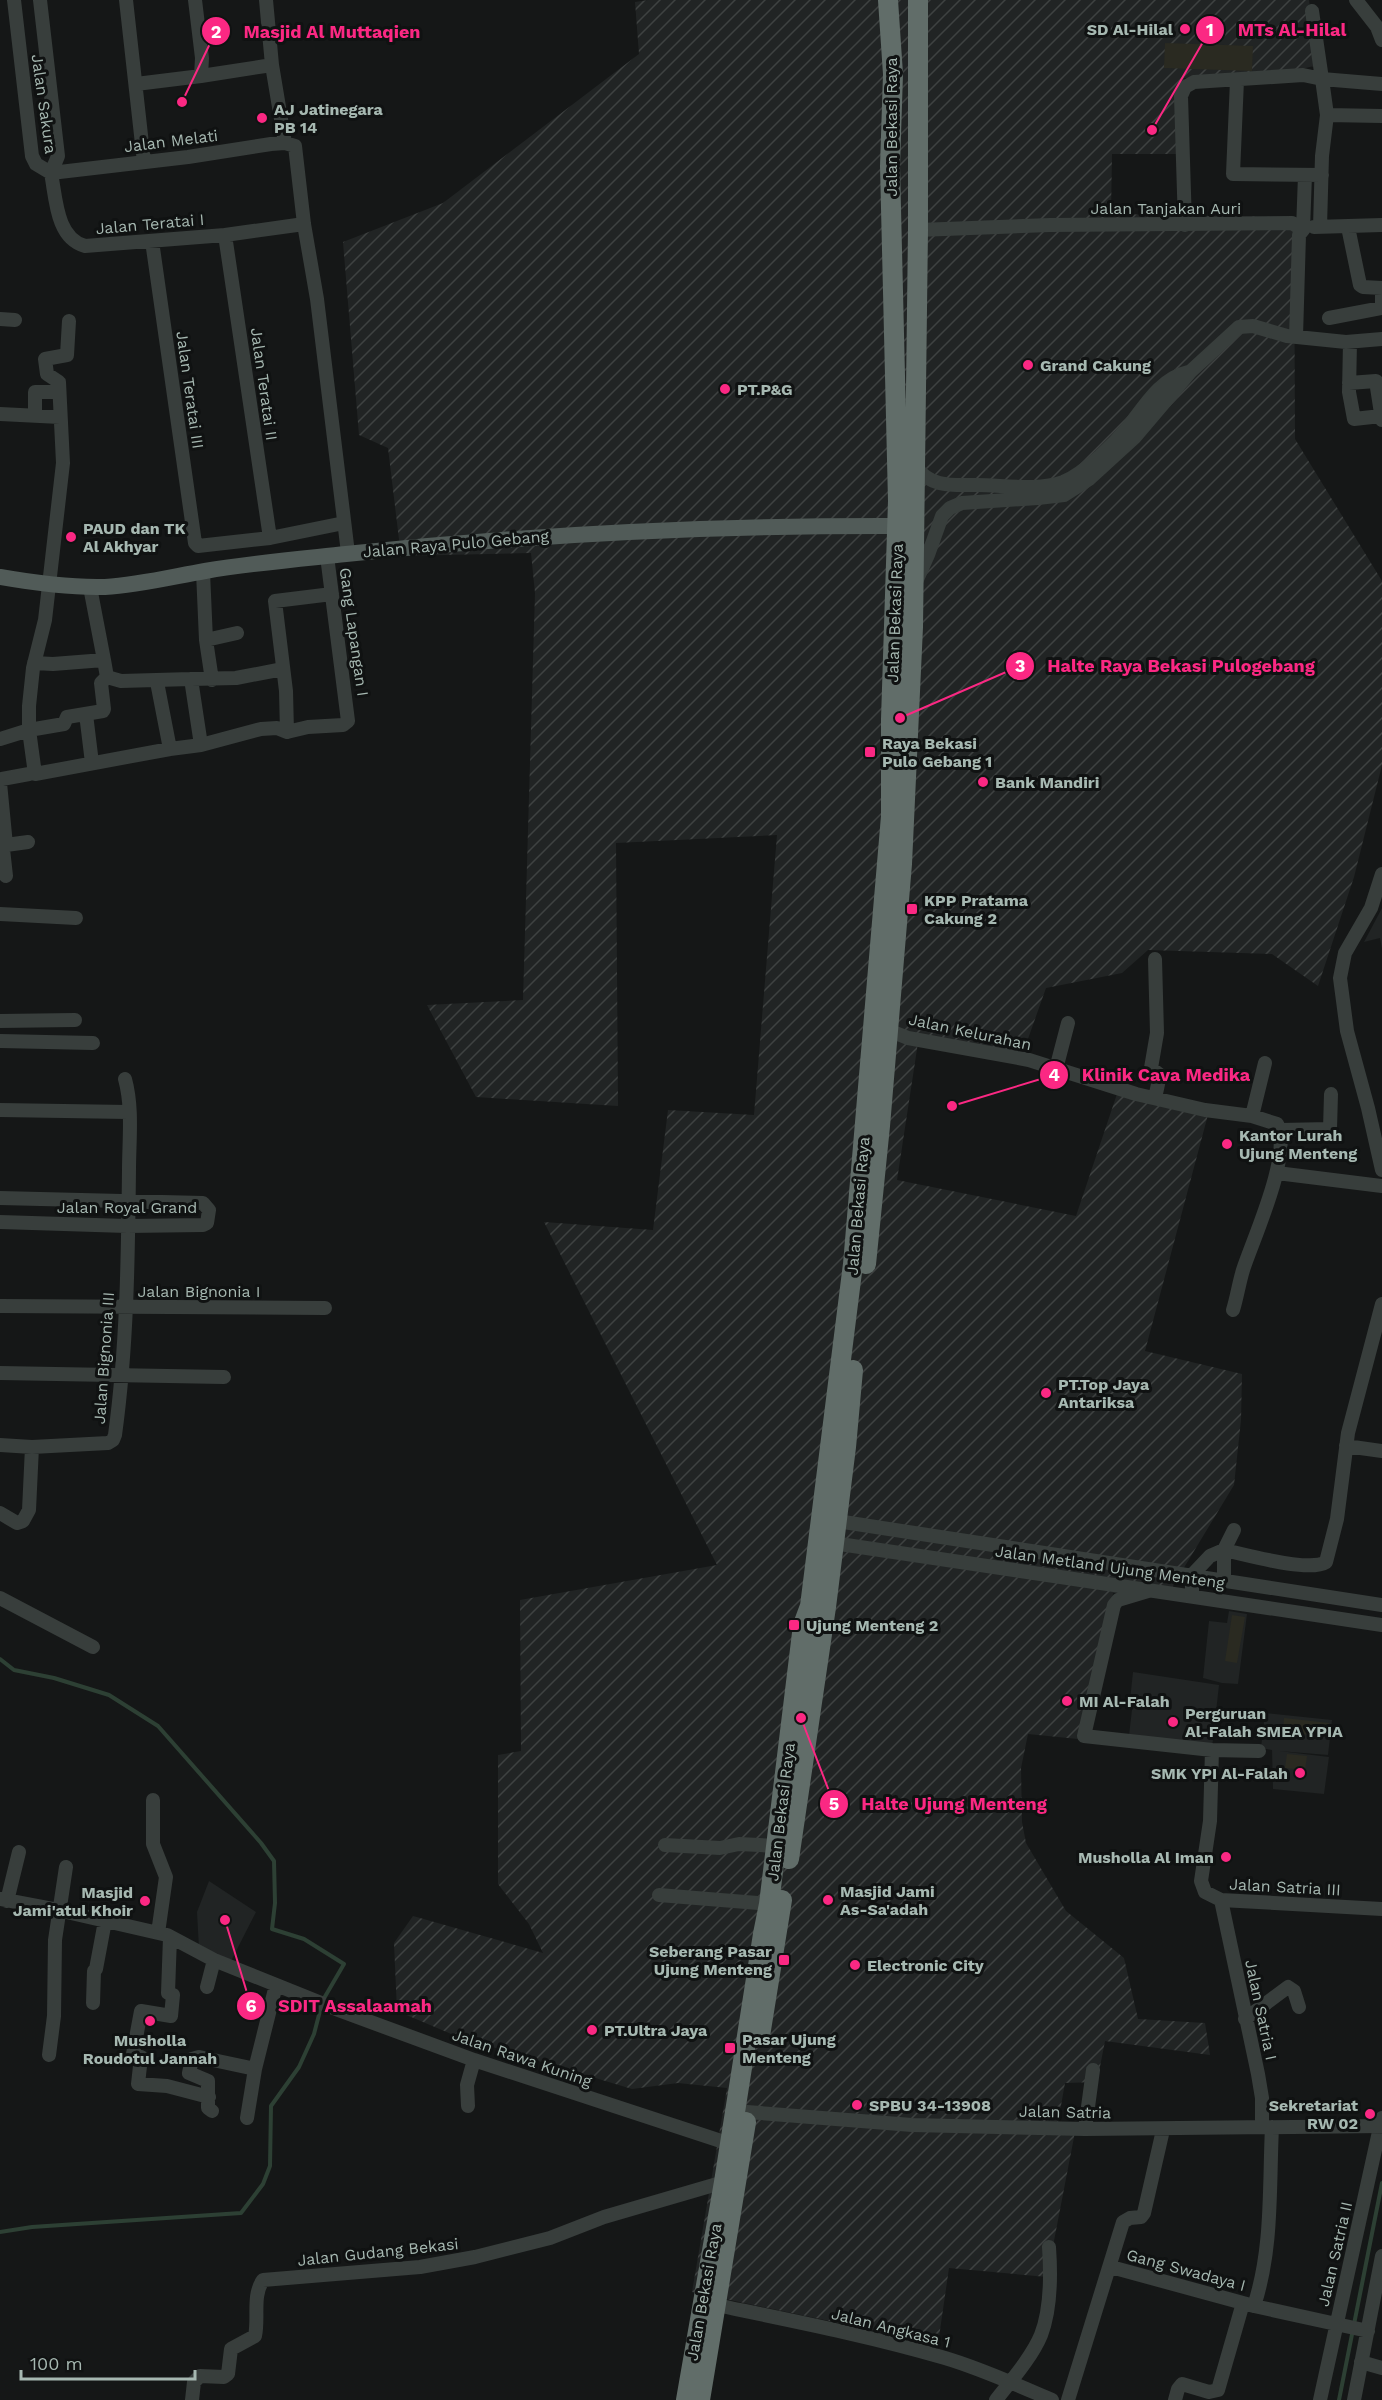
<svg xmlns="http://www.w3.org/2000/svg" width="1382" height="2400" font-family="'Work Sans',sans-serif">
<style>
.built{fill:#212424}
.industrial{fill:url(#industrial-furrows)}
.grass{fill:#2a2a21}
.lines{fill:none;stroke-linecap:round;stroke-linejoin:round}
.stream{stroke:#2d4034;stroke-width:4}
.minor{stroke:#383e3c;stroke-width:14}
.major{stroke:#515b58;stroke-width:16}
.highway{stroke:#616d69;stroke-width:20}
.poi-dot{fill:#fb2883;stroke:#101212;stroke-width:2}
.labels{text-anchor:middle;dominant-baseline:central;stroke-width:6;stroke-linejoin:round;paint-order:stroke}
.poi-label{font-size:16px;font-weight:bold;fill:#a6b8b1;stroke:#101212;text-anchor:start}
.street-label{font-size:16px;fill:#a6b8b1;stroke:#101212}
.leader{fill:none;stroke:#fb2883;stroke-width:2}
.callout-dot{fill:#fb2883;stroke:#101212;stroke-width:2}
.mark-label{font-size:18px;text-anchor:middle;font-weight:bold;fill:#fff}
.callout-label{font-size:18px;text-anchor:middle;font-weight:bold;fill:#fb2883;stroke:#101212;stroke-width:6;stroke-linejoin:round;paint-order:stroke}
</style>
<defs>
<pattern id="industrial-furrows" width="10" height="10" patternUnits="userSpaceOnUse" patternTransform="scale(1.5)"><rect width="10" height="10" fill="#212424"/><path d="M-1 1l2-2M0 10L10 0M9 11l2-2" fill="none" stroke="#3e4241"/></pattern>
</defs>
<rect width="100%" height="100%" fill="#151717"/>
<path class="built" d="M1382,908v41l-2,-11 -16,4z
M1229,1611l18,3 -9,70 -16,-1 -19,-5 6,-57 18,2z
M1133,1672l86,13 -7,63 -84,-4 5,-43 -3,-1z
M1265,1713l67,7 -4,35 -49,-4 50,6 -5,37 -51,-5 -1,-39 -11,-2z
M209,1881l47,31 -26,51 -31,-15 -2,-36z"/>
<path class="industrial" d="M648,0h661l9,65 -42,10 -92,3 -1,76h-71l-1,60 183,3 1,222 87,142v184l-28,112 -36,109 -46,-32 -124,-4 -26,23 -76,15 -23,65 -104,-17 -22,144 179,36 43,-128 90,23 -64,240 97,23 -1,46 -7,65 -69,114 -52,-6 -25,147 -60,-6 -7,34 1,54 4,21 40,68 58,47 14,61 67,4 5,32 -105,-14 -8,41 -32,1 -8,45 18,4 -28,145 -98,-9 -11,76 -246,-52 35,-204 -49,-5 -46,6 -176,-53 -59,-25 -3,-68 19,-27 130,37 -14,-29 -31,-40v-129l23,-4 -1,-151 197,-35 -173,-343 109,8 15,-120 86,5 23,-280 -161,8 2,263 -142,-9 -49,-92 96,-5 12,-407 -4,-40 -130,3 -13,-108 -29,-13 -16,-193 100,-39 196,-149 -4,-52z"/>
<path class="grass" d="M1165,43l88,3 -1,25 -88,-3z
M1232,1615l13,2 -8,46 -12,-2z
M1284,1718l45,5 -2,14 -44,-5z
M1287,1754l20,2 -2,14 -20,-2z"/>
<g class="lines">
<path class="stream" d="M0,1659l14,11 40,8 55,17 49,31 103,117 13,18 1,42 -3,26 32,10 40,25 -21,36
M0,2232l32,-5 209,-14 22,-29 7,-18 1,-60 28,-39 15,-33 7,-27
M1339,2400l43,-217"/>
<path class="minor" d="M14,0l18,156 4,8 15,9
M40,0l18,156 -7,17
M126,0l18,162
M195,0l7,58 -1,18 71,-11
M266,0l6,65 13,78
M1356,0l21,27 5,13
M1237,80l-4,94 89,1
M136,84l65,-8
M1327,115l55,1
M51,173l137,-16 83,-13 14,-1 10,3 9,78 13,75 31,254
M51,173c5,25 5,65 34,73l140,-11 79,-11
M1185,225l-4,-129 4,-9 9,-5 109,-7 19,4 -10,-68
M1314,227l68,-2
M1320,227l2,-71 5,-41 -5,-36 60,5
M1348,227l12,58 3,2 19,1v17
M918,230l132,-5 242,-2 11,7
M225,235l45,303
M152,241l43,302 3,3 72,-8 74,-15
M1329,318l53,-10
M0,319l15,1
M69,321l-2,34 -22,4 2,15 12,8 4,81 -18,157 -12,48 -4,38v24l6,44 135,-25 31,-4 60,-16 16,-1 10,4
M1296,337l3,-102 4,-5 2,-55
M1350,342l-1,50 5,27 27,-3
M1349,383l27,-2 6,39
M0,414l60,3
M35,415v-23h24
M915,466c16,22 37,19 62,19 26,0 61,6 86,-3 22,-9 51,-38 66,-56 16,-21 32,-48 59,-54
M203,572l3,68 6,40
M915,584l13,-29 14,-39 8,-8 12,-5 76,-5 26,-3 25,-16 46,-42 56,-66 48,-44 14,-1 34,10 59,6 36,-3
M90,587l14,73
M206,640l31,-7
M34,663l19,1 51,-4 3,17
M107,677l14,4 70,-2
M157,682l13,67
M86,714l6,49
M287,732l21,-5 35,-2 5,-4 -21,-165
M287,732l-1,-41 -11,-90 57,-7
M0,739l29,-9 35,-6 3,-7 36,-6 1,-2 -3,-26 6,-6
M201,745l-10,-66 45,-1 47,-9
M0,781l2,-2 27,-5
M0,783l6,62
M3,849l3,27
M0,850l6,-5 22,-3
M1382,874l-11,34 -26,45 -5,25 7,53 21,77 14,62
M0,914l76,4
M1155,959l2,74 -6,35 9,7 -5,23
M0,1021l75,-1
M888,1030l20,8 121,22 107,34 69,16 47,6 25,8c16,29 -24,115 -34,146 -4,13 -6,27 -10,40
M0,1041l93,2
M1056,1069l12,-46
M0,1110l128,2
M1252,1116l13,-53
M1280,1130l50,-1 1,-35
M1277,1173l105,13
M0,1198l203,5 6,7 -2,13 -4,2 -76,1 -127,-4
M0,1306l325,2
M0,1373l224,4
M0,1445l32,2 76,-4 5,-3 2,-5c12,-88 13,-176 14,-265 0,-29 4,-62 -4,-91
M1346,1446l36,5
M0,1513l17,10 6,-2 6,-11 3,-63
M837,1521l545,84
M833,1543l549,82
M1224,1580v-30c20,4 85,23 102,12l11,-43 11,-86 34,-129
M1148,1591l-30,9 -4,5 -30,131 128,14 47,1
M1192,1596v-21l18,-19 14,-6 10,-20
M0,1598l93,49
M1212,1750l-2,71 -9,60 4,11 16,8 161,9
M153,1800v44l13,33 -8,56
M665,1845l55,3 19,-4 38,2
M659,1895l110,9
M0,1899l58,11 109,25 47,25 127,51 133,49 256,84
M1221,1900l37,174 4,24v29
M7,1901l12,-49
M170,1937l-2,56 5,2 -2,21 -30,-5 -8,43 8,3 -3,27 29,2 42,11
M207,1987l7,-27
M93,2003l1,-32 2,-2 9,-48
M1245,2019l43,-32 6,4 5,16
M49,2055l5,-39 1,-76 11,-73
M468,2106l-1,-21 7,-25
M212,2111l-4,-3v-27l-19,-8 3,-14 7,-2 56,12
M747,2112l165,13 173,4 297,-3
M247,2118l8,-49 21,-84
M1085,2129l8,-59
M1111,2267l143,39 114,25
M716,2305c77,16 154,31 229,53 37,11 72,27 107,42
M1254,2306c19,-58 15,-119 18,-179
M1361,2362l21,6
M192,2400l2,-18 6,-6 24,1 4,-3 3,-25 24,-13c4,-18 -3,-40 8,-56l157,-13 55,-10 75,-19 54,-21 120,-35
M996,2400c14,-18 36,-43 45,-65 10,-26 10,-60 8,-88
M1068,2400l55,-178 7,-4 11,-1 3,-4 19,-83
M1175,2400l3,-11 4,-5 27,8 9,-2 25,-87
M1320,2400l62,-282
M1354,2400l28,-144"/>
<path class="major" d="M0,577c34,6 70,11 105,10 34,-2 66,-10 100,-16 47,-8 94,-12 141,-17 187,-20 376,-29 564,-28"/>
<path class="highway" d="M866,1264l14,-138 22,-262 11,-237 5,-397v-230
M789,1859l37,-252 20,-160 7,-77
M760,2036l22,-136
M686,2400l38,-218 39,-248 6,-30 34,-279 7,-19 43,-342 38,-448v-97l7,-218 -8,-335 3,-92 -5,-74
M700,2400l46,-278"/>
</g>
<g class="poi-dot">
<circle cx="1185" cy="29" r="6"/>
<circle cx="262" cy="118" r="6"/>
<circle cx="1028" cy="365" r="6"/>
<circle cx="725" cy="389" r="6"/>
<circle cx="71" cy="537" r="6"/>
<rect x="864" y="746" width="12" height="12" rx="3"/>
<circle cx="983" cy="782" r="6"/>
<rect x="906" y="903" width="12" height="12" rx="3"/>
<circle cx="1227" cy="1144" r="6"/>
<circle cx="1046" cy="1393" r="6"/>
<rect x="788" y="1619" width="12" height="12" rx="3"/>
<circle cx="1067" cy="1701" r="6"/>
<circle cx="1173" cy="1722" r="6"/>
<circle cx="1300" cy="1773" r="6"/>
<circle cx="1226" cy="1857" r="6"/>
<circle cx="828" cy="1900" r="6"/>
<circle cx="145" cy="1901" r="6"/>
<rect x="778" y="1954" width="12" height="12" rx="3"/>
<circle cx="855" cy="1965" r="6"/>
<circle cx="150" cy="2021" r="6"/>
<circle cx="592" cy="2030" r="6"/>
<rect x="724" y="2042" width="12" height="12" rx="3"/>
<circle cx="857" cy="2105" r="6"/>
<circle cx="1370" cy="2114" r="6"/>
</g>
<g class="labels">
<g class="poi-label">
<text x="1173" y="29" text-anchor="end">SD Al-Hilal</text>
<text x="274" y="109">AJ Jatinegara<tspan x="274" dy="18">PB 14</tspan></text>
<text x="1040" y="365">Grand Cakung</text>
<text x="737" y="389">PT.P&amp;G</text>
<text x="83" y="528">PAUD dan TK<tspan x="83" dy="18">Al Akhyar</tspan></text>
<text x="882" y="743">Raya Bekasi<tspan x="882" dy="18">Pulo Gebang 1</tspan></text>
<text x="995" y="782">Bank Mandiri</text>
<text x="924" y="900">KPP Pratama<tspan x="924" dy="18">Cakung 2</tspan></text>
<text x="1239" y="1135">Kantor Lurah<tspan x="1239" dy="18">Ujung Menteng</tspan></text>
<text x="1058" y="1384">PT.Top Jaya<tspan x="1058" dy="18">Antariksa</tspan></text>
<text x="806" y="1625">Ujung Menteng 2</text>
<text x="1079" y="1701">MI Al-Falah</text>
<text x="1185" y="1713">Perguruan<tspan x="1185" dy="18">Al-Falah SMEA YPIA</tspan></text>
<text x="1288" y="1773" text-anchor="end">SMK YPI Al-Falah</text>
<text x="1214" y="1857" text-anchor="end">Musholla Al Iman</text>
<text x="840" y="1891">Masjid Jami<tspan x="840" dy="18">As-Sa'adah</tspan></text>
<text x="133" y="1892" text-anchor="end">Masjid<tspan x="133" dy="18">Jami'atul Khoir</tspan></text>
<text x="772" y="1951" text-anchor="end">Seberang Pasar<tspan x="772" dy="18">Ujung Menteng</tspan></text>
<text x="867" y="1965">Electronic City</text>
<text x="604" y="2030">PT.Ultra Jaya</text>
<text x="742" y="2039">Pasar Ujung<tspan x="742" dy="18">Menteng</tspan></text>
<text x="150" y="2040" text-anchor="middle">Musholla<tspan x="150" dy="18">Roudotul Jannah</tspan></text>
<text x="869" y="2105">SPBU 34-13908</text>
<text x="1358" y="2105" text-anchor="end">Sekretariat<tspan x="1358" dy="18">RW 02</tspan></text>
</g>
<g class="street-label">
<text transform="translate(44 104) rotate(82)">Jalan Sakura</text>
<text transform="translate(891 127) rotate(-90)">Jalan Bekasi Raya</text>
<text transform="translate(171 141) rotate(-7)">Jalan Melati</text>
<text x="1166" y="208">Jalan Tanjakan Auri</text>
<text transform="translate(150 224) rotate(-5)">Jalan Teratai I</text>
<text transform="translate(264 384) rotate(82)">Jalan Teratai II</text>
<text transform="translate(190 390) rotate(82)">Jalan Teratai III</text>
<text transform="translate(456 544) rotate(-5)">Jalan Raya Pulo Gebang</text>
<text transform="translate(895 613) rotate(-88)">Jalan Bekasi Raya</text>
<text transform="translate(354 632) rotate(82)">Gang Lapangan I</text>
<text transform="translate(970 1032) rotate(12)">Jalan Kelurahan</text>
<text transform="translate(858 1206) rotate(-85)">Jalan Bekasi Raya</text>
<text x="127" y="1207">Jalan Royal Grand</text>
<text x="199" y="1291">Jalan Bignonia I</text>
<text transform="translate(104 1358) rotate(-86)">Jalan Bignonia III</text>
<text transform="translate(1110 1567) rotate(8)">Jalan Metland Ujung Menteng</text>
<text transform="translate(781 1812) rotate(-83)">Jalan Bekasi Raya</text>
<text transform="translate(1285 1887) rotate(3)">Jalan Satria III</text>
<text transform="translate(1261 2010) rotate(78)">Jalan Satria I</text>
<text transform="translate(522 2058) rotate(19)">Jalan Rawa Kuning</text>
<text transform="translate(1065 2112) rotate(1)">Jalan Satria</text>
<text transform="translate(378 2252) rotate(-6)">Jalan Gudang Bekasi</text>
<text transform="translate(1335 2254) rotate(-77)">Jalan Satria II</text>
<text transform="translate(1186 2270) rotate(15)">Gang Swadaya I</text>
<text transform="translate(704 2292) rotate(-80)">Jalan Bekasi Raya</text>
<text transform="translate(891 2328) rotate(14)">Jalan Angkasa 1</text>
</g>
</g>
<path class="leader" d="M1152 130L1210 30M182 102L216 31M900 718L1020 666M952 1106L1054 1075M801 1718L834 1804M225 1920L251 2006"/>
<g class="callout-dot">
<circle cx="1152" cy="130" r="6"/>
<circle cx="182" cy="102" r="6"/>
<circle cx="900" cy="718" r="6"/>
<circle cx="952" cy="1106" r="6"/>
<circle cx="801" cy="1718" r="6"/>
<circle cx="225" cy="1920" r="6"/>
<circle cx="1210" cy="30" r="15"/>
<circle cx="216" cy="31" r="15"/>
<circle cx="1020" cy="666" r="15"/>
<circle cx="1054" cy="1075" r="15"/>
<circle cx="834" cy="1804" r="15"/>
<circle cx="251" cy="2006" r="15"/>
</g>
<g class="mark-label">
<text x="1210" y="36">1</text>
<text x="216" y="38">2</text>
<text x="1020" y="672">3</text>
<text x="1054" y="1081">4</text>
<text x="834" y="1810">5</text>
<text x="251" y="2012">6</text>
</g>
<g class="callout-label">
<text x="1292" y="36">MTs Al-Hilal</text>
<text x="332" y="38">Masjid Al Muttaqien</text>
<text x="1181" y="672">Halte Raya Bekasi Pulogebang</text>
<text x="1166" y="1081">Klinik Cava Medika</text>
<text x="954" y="1810">Halte Ujung Menteng</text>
<text x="355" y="2012">SDIT Assalaamah</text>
</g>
<path d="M21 2370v9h174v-9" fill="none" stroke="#a6b8b1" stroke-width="3"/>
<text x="30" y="2370" font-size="18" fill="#a6b8b1" stroke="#101212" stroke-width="4.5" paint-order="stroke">100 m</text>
</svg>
